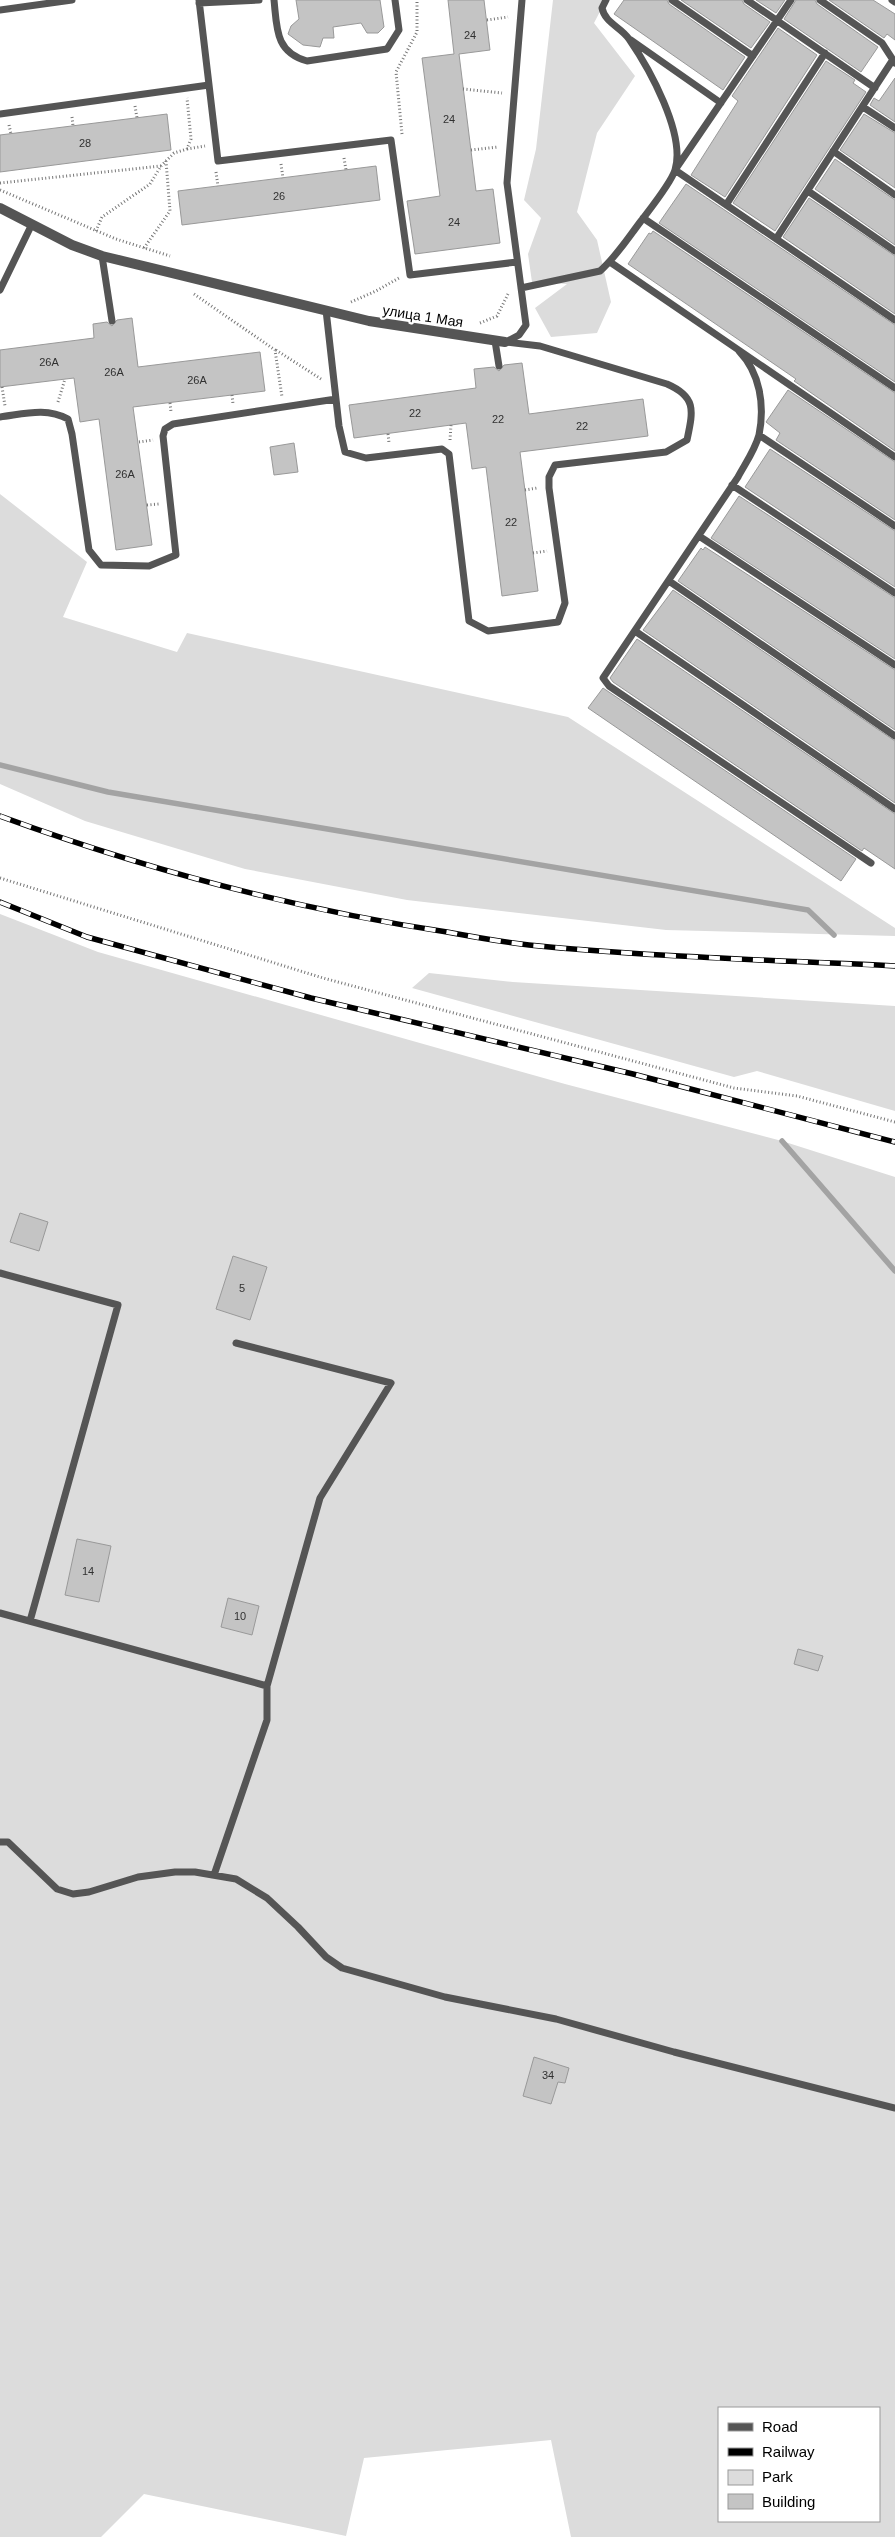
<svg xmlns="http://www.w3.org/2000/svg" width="895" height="2537" font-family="Arial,sans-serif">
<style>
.green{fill:#dcdcdc;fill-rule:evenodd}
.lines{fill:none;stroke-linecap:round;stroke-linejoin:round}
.stream{stroke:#a3a3a3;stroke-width:5.5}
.building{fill:#c4c4c4;stroke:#999}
.path{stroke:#777;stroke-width:3;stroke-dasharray:1 2.5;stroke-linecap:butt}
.lane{stroke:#555;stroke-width:7}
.street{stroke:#555;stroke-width:10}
.rail-casing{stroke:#000;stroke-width:5.5}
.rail{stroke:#fff;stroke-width:4;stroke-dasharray:11;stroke-linecap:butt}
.labels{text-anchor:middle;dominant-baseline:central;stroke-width:4.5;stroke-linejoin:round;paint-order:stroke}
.number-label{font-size:11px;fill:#313131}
.street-label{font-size:14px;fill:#000;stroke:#fff}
</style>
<rect width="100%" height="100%" fill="#fff"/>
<path class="green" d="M553,0h53l-12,23 41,53 -38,57 -20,79 20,28 14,62 -14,31 -46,4 -16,-29 32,-24 -35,-2 -4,-28 13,-36 -17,-18 12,-51z
M0,494l87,68 -24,55 114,35 10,-19 381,84 327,211v8l-229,-6 -259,-30 -162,-31 -160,-48 -85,-37z
M0,914l98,38 467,132 217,57 113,36v1360h-324l-20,-97 -187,18 -18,78 -202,-42 -43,43h-101zM719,2408h160v113h-160z
M429,973l84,9 382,24v105l-138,-40 -23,6 -322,-89z"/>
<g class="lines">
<path class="stream" d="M0,765l108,27 700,118 26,25
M782,1141l113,130"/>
</g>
<path class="building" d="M296,0h84l4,27 -6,6h-11l-6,-10 -28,4 1,11h-11l-3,9 -17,-2 -15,-11 3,-8 8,-7z
M448,0h36l6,50 -31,4 17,137 17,-2 7,54 -85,11 -8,-53 33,-5 -18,-138 32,-4z
M624,0h43l2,4 76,53 -22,33 -109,-76z
M681,0h61l2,4 26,18 -19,26z
M756,0h29l-9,13z
M796,0h19l2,4 61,43 -17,25 -77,-53z
M829,0h44l22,14v26l-8,-6 -3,4z
M778,28l39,27 -92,142 -34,-22 47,-74 -6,-5z
M826,61l29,19 -2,3 13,9 -91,139 -42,-28z
M895,78v44l-25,-17 4,-7 5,3z
M167,114l4,36 -171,22v-37z
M864,114l31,19v55l-55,-38z
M835,159l60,41v45l-80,-56z
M376,166l4,34 -198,25 -4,-34z
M686,184l209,141v57l-236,-159z
M809,198l86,58v58l-112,-77z
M653,231l242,162v58l-101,-70 2,-2 -168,-115 21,-31 2,1z
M132,318l6,49 122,-15 5,39 -132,16 19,138 -36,5 -17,-131 -19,3 -6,-44 -74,9v-37l94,-12 -1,-14 14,-2 5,4 5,-6z
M522,363l7,51 114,-15 5,37 -128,16 18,139 -36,5 -16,-129 -14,2 -6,-46 -112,15 -5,-33 127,-17 -2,-19 20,-2 5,4 5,-6z
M788,390l107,72v58l-119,-80 4,-7 -14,-11z
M294,443l4,29 -24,3 -4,-28z
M770,449l125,82v56l-150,-100z
M739,496l156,102v61l-184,-121z
M705,547l190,123v60l-217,-149 23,-33 2,2z
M673,590l222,151v62l-252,-173z
M637,639l258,175v55l-31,-21 -2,3 -249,-169 -3,-4z
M603,688l253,171 -15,22 -253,-173z
M20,1213l28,9 -9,29 -29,-9z
M233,1256l34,11 -17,53 -34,-11z
M77,1539l34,7 -12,56 -34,-7z
M228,1598l31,8 -7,29 -31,-8z
M798,1649l25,7 -5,15 -24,-7z
M534,2057l35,11 -4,15 -7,-1 -7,22 -28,-8z"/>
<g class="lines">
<path class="path" d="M487,20l21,-3
M463,89l39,4
M135,106l2,12
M72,117l1,9
M9,125l2,9
M402,134l-6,-62 21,-40v-32
M187,149l18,-3
M471,150l27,-3
M344,158l2,12
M281,164l2,14
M216,172l2,14
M0,183l161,-17
M0,190l116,49 54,17
M96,231l6,-14 48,-33 11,-18 13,-13 13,-4 4,-10 -4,-41
M144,248l26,-37 -4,-50
M194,294l81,56 7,47
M351,302l25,-11 23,-13
M480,323l17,-7 11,-22
M276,350l45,29
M2,387l3,19
M232,395l1,9
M58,402l7,-23
M170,403l1,9
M388,434l1,9
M450,440l1,-15
M139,442l14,-2
M525,490l12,-2
M147,505l12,-1
M533,553l14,-2
M0,878l323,100 411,110 63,8 98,26"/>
<path class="lane" d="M199,0l19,161 173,-21 19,135 107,-13
M274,0c3,28 1,52 33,61l80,-12 12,-19 -4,-30
M672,0l81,56
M747,0l128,88
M791,0l-116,170 220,150
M820,0l62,43 13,20
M892,0l3,2
M199,3l60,-3
M0,10l72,-10
M631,40l90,63
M863,107l32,21
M0,114l209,-29
M833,151l62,44
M808,191l87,60
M726,205l99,-152
M643,218l252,170
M776,239l116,-178
M102,256l10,65
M610,262l285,195
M521,288l79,-17c16,-14 28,-33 41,-50 9,-12 30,-38 34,-51 11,-36 -26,-102 -46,-131 -8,-12 -24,-16 -27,-31l4,-8
M0,290l32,-66
M326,310l13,116 6,26 21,6 76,-9 7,5 20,167 19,10 70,-9 7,-19 -16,-115v-11l6,-12 111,-13 21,-12c6,-29 10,-43 -20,-56l-127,-38 -35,-4
M495,341l4,25
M506,342l13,-7 7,-10 -19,-142 15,-183
M739,351c21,22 26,54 20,84 -4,15 -14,29 -21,42l-135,201 6,8 262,177
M0,417c24,-3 46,-10 68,2l4,15 17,116 12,15 48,1 27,-11 -13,-119 2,-7 8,-5 163,-25
M759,435l136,91
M732,485l163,108
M699,536l196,129
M669,581l226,155
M635,631l260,178
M0,1273l118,32 -88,316
M0,1613l267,73 53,-188 71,-115 -155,-40
M0,1842h8l49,47 16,5 16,-2 49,-15 37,-5h20l41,7 31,19 31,29 28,30 16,11 103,29 111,22 118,33 221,56
M214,1875l53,-155v-34"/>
<path class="street" d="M0,208l72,37 30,11 267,65 136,21"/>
<g class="rail-casing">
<path id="rail" d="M0,816c145,53 294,93 447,116 27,5 55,10 82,13 121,12 244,15 366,21
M0,902l87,35 224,61 322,76 262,68"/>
</g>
<use href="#rail" class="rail"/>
</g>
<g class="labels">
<g class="number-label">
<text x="470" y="35">24</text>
<text x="449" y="119">24</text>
<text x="85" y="143">28</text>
<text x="279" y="196">26</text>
<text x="454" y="222">24</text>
<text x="49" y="362">26А</text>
<text x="114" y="372">26А</text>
<text x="197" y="380">26А</text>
<text x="415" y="413">22</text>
<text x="498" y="419">22</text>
<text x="582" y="426">22</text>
<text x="125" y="474">26А</text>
<text x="511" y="522">22</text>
<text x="242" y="1288">5</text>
<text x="88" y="1571">14</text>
<text x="240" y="1616">10</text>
<text x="548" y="2075">34</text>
</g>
<g class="street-label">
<text transform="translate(423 316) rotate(9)">улица 1 Мая</text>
</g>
</g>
<rect x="718" y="2407" width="162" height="115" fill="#ffffff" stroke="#999999"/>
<rect x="728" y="2423" width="25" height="8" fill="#555555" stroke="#999999"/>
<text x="762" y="2432" font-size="15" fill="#000000">Road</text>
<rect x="728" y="2448" width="25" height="8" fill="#000000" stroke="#999999"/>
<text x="762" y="2457" font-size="15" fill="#000000">Railway</text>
<rect x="728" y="2470" width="25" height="15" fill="#dcdcdc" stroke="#999999"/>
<text x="762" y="2482" font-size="15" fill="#000000">Park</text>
<rect x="728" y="2494" width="25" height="15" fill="#c4c4c4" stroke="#999999"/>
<text x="762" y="2507" font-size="15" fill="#000000">Building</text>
</svg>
